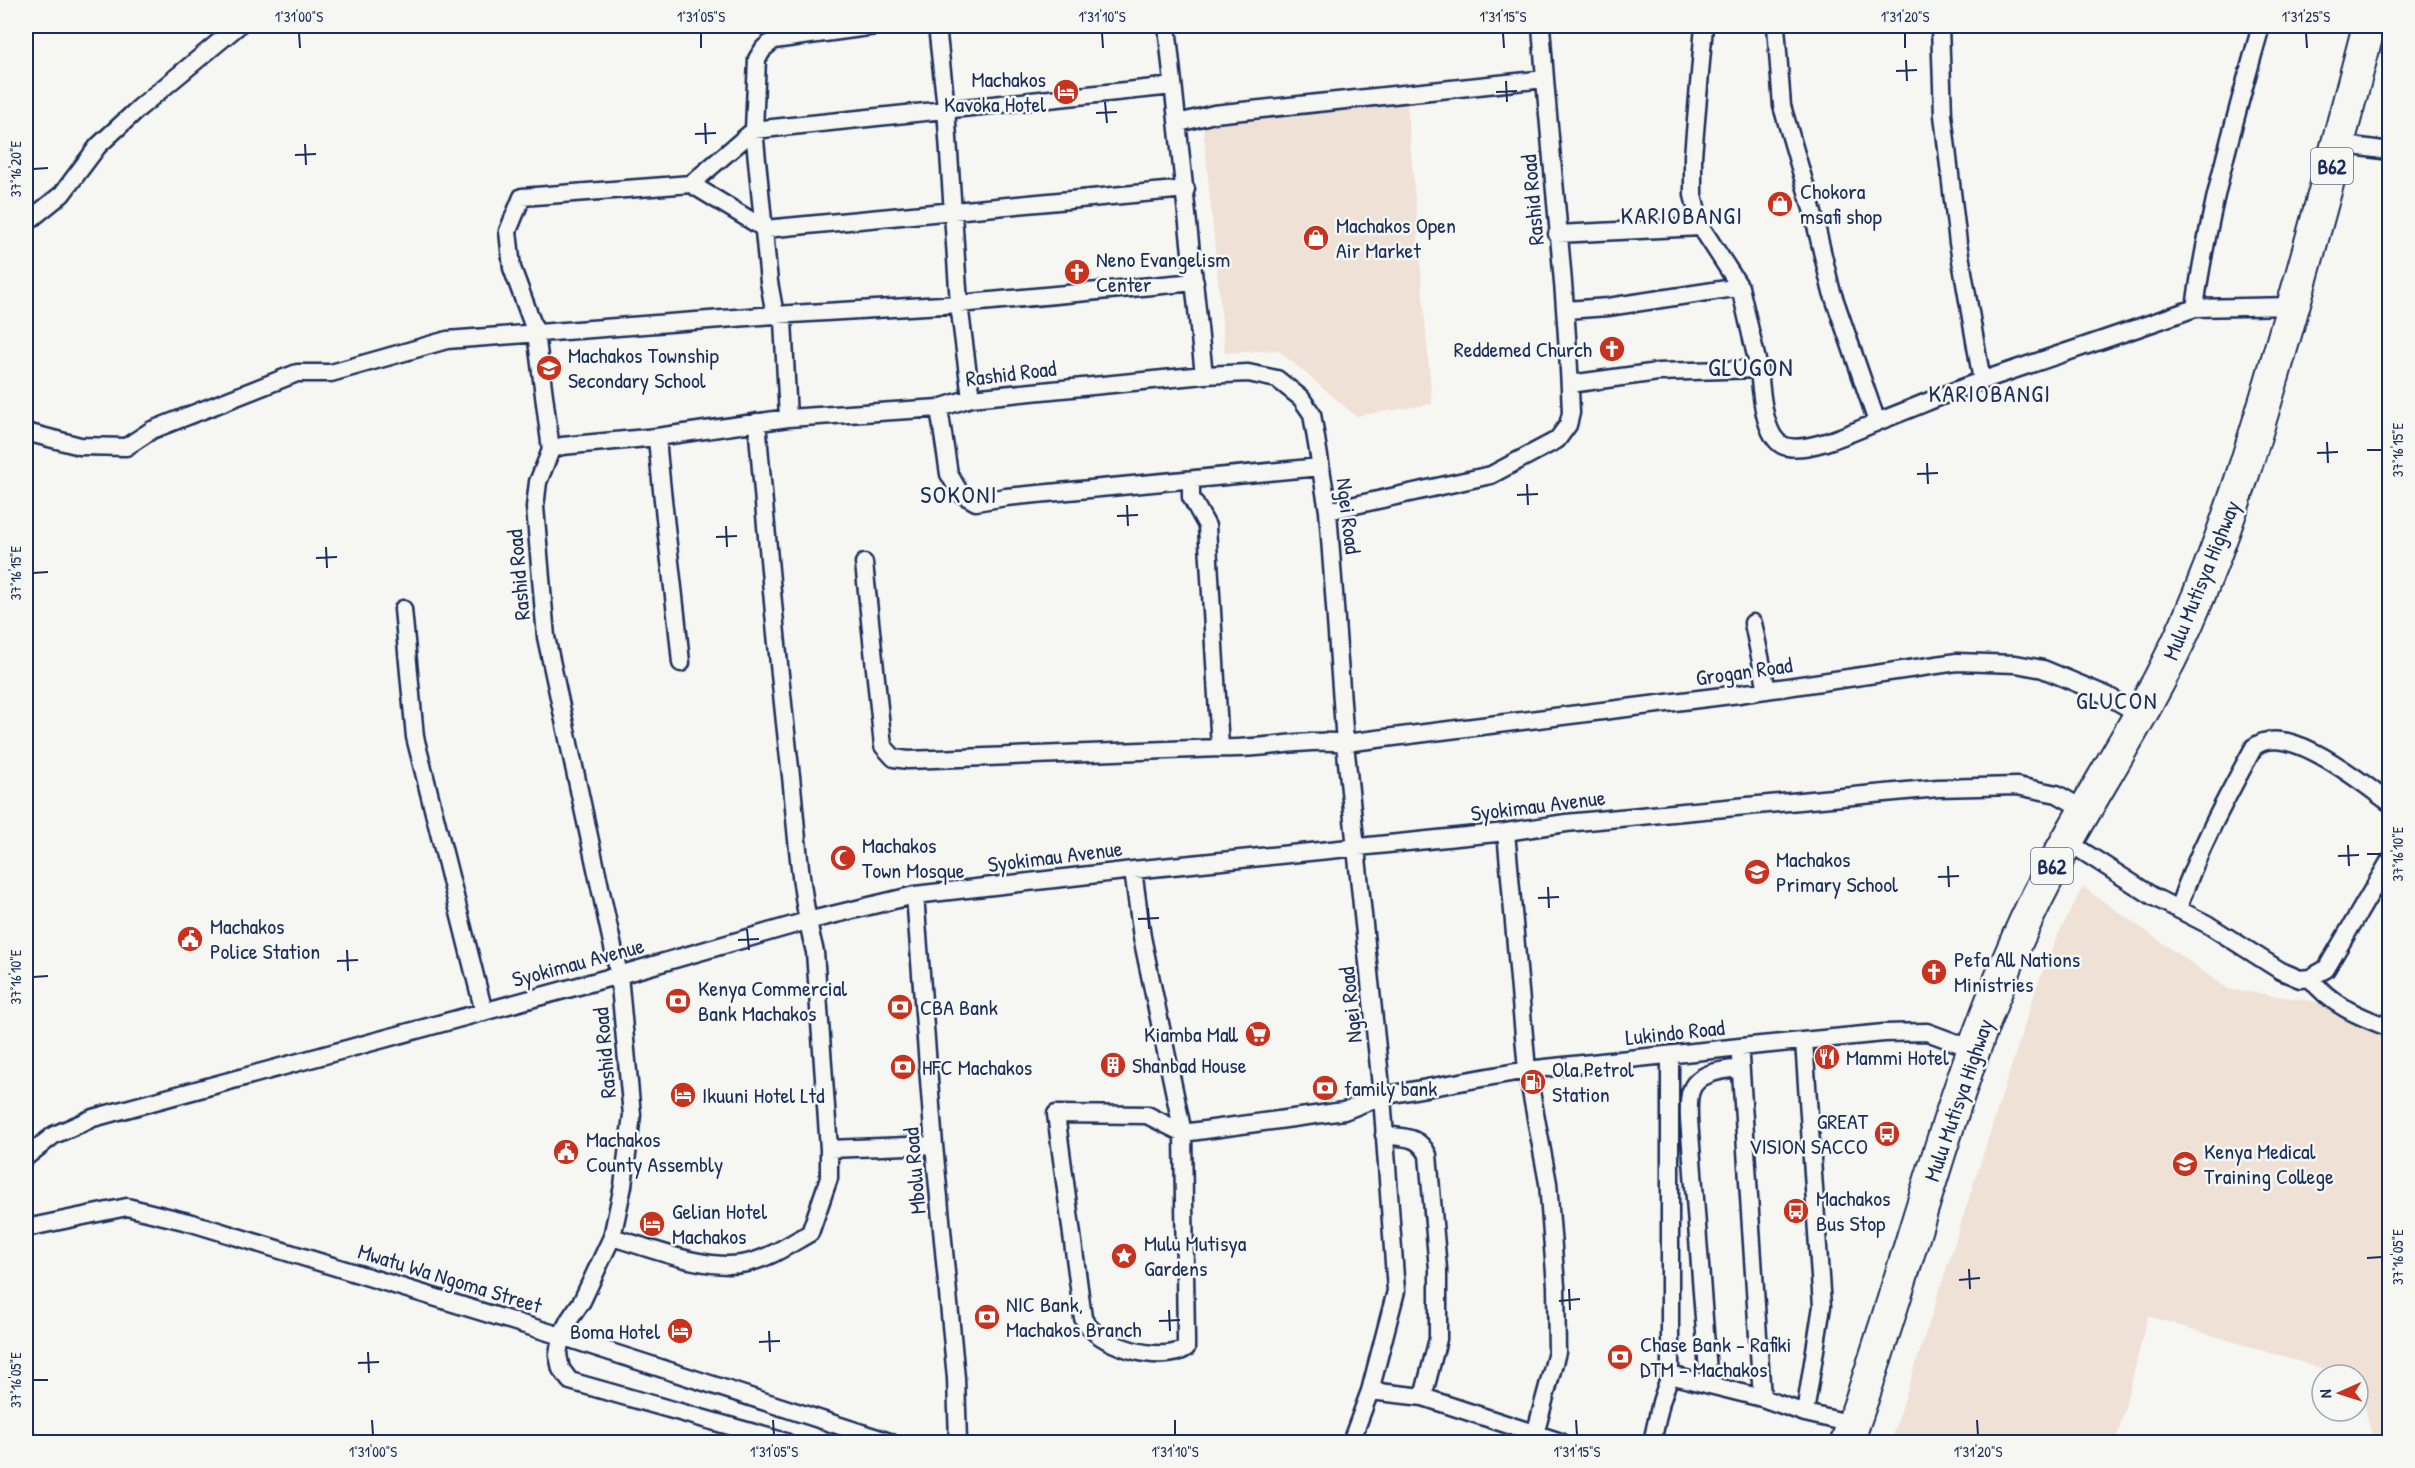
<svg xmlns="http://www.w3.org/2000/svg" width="2415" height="1468" font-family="'Patrick Hand',sans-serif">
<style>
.built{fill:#efe1d5}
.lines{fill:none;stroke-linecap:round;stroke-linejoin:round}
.street-casing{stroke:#1b2f5e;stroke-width:21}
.highway-casing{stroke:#1b2f5e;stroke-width:36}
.street{stroke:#f6f6f2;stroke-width:16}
.highway{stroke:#f6f6f2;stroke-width:32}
.ticks{fill:none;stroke:#1b2f5e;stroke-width:2}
.labels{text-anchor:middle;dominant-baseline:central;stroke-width:5;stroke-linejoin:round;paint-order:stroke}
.shield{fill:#f6f6f2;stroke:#5d6b8a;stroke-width:1.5}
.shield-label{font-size:21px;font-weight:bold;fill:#1b2f5e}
.poi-label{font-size:22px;fill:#1b2f5e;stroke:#f6f6f2;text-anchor:start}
.street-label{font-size:22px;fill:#1b2f5e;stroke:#f6f6f2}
.neighbourhood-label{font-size:24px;letter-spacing:1.5px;fill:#1b2f5e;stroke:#f6f6f2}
.quarter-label{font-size:26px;letter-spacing:1.5px;fill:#1b2f5e;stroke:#f6f6f2}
.neatline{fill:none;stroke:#1b2f5e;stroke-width:2}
.ticks-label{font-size:15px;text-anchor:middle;fill:#1b2f5e}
</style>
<rect width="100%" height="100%" fill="#f6f6f2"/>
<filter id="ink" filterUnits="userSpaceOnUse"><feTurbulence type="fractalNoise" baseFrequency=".0167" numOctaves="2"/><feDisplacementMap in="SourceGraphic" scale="12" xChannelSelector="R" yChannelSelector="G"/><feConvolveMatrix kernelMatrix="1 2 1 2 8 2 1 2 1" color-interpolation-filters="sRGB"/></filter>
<g filter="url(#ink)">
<path class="built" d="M1407,104l25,300 -76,12 -78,-66 -53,3 -22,-228z
M2083,887l145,102 161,23v430h-16l-15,-67h-14l-196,-59 -32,126h-225l147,-459 20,-48z"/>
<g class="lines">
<g class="street-casing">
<path id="street" d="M937,26l9,82 13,196 12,94
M1167,26l37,349 44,-2 29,6 24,19 11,16 16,97 17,232 37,353 14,195 -26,100 -19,51
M1541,26l4,53
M1704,26l-11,130v39l8,32 39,60 19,82
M1776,26l6,80 30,103 19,80 46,133
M1940,26l3,89 15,128 24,138
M2261,26c-26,93 -53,185 -66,282l98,-2
M1179,123l35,-9 331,-35c9,111 22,222 26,334l-3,12 -11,15 -66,35 -163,36
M2338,144l52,7
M691,184l63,-54 419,-44
M26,223l36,-29 36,-48 41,-38 99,-82
M1557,234l144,-7
M1566,310l42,-3 132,-20
M1570,384l88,-12 101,-3c2,20 4,65 23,76 22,11 78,-16 100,-25 34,-13 67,-28 102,-40 70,-24 141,-47 211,-72
M939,408l10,66 11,19 16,9 30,-5 314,-30
M788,418l-5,-98 -8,-5 -6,-33 -15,-152 3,-71 7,-11 10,-8 101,-14
M26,432l54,14 46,1 26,-17 145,-57h34l116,-33 328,-25 184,-11 236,-22
M657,437c6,76 17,150 24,226
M551,450l-15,-117 -24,-65 -4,-37 14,-34 169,-13 74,45 421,-40
M864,563l19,183 11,12 14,2 312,-12 -13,-222 -16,-29v-16
M403,609l12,128 69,275
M1753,623l14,67
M1220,748c42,2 84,-10 125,-5l394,-49 218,-32 59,2 27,5 65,27 31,18
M1506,832l21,238 21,113 8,103 1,66 -24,90
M2065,840l89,57 53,27 74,47 19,8 10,-1 16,-9 64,-109
M1133,870l9,67 41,196 3,206v9c-25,17 -91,-3 -103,-30l-27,-204 91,1 36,18 161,-22 38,-15 145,-26 213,-23 144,-14 43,-1 46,17
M915,895l19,250 22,233 2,64
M2178,909c19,-57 47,-109 76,-162 33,-27 108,36 136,56
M2310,978c21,27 48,38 80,50
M1804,1041l18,265 -17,107
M1740,1057l22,341
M1384,1135c20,3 34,0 44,20l10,114v70l-15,58
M829,1149l105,-4
M26,1157l28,-22 39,-17 526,-143 188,-54 108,-26 218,-25 373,-38 60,-9 372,-35 79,-2 40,8 28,16
M26,1228l101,-21 65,16 369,113 329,106
M612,1237c38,11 96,35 135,26 23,-5 43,-19 63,-30l19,-55v-29l-14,-197c-15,-57 -18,-117 -24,-176 -14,-118 -24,-236 -34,-354
M1670,1375v-319
M1709,1385l-20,-266c0,-8 -1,-21 2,-28 6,-19 33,-21 49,-23
M1370,1391l53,6 138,45
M26,1438v4
M786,1442l-216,-61 -9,-12 -3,-14 3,-19 8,-16 13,-19 30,-64 11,-51 9,-71 -13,-140 -73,-338 -11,-130 3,-25 13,-32 11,-4 95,-9 131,-19 151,-10 32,-10 233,-23
M1652,1442l9,-40 9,-27 92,23 43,15 48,11"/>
</g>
<g class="highway-casing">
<path id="highway" d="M1847,1442c60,-167 99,-341 171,-504 48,-110 121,-206 169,-315 41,-93 70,-191 98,-289 30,-102 57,-205 84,-308"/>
</g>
<use href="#street" class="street"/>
<use href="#highway" class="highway"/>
</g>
</g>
<path class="ticks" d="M299,33l1,15M701,33v15M1102,33l1,15M1503,33l1,15M1905,33v15M2306,33l1,15M1906,60l1,21M1896,71l21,-1M1506,81l1,21M1496,92l21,-1M1105,102l2,21M1096,113l21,-1M705,123l1,21M695,134l21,-1M305,144l1,21M295,155l21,-1M33,169l15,-1M2327,442l1,21M2367,450h15M2317,453l21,-1M1927,463l1,21M1917,474l21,-1M1527,484l1,21M1517,495l21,-1M1127,505l1,21M1117,516l21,-1M726,526l1,21M716,537l21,-1M326,547l1,21M316,558l21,-1M33,573l15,-1M2348,845l1,21M2367,854h15M2338,856l21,-1M1948,866l1,21M1938,877l21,-1M1548,887l1,21M1538,898l21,-1M1148,908l1,21M1138,919l21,-1M747,929l2,21M738,940l21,-1M347,950l1,21M337,961l21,-1M33,977l15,-1M2367,1258l15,-1M1969,1269l1,20M1959,1280l21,-2M1569,1289l1,21M1559,1301l21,-2M1169,1310l1,21M1159,1321l21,-1M769,1331l1,21M759,1342l21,-1M368,1352l1,21M358,1363l21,-1M33,1380h15M372,1420l1,15M773,1420l1,15M1175,1420v15M1576,1420l1,15M1977,1420l1,15"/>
<defs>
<g id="hotel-disc" transform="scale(1.35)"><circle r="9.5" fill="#c8321e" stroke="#f6f6f2"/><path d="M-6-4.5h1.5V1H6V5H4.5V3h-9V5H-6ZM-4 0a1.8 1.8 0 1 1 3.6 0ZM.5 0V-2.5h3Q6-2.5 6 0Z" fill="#fff"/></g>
<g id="shop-disc" transform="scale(1.35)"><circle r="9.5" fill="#c8321e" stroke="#f6f6f2"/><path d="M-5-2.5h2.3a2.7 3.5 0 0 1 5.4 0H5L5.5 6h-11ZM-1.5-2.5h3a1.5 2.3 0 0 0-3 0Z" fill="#fff"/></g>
<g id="church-disc" transform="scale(1.35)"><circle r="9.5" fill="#c8321e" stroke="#f6f6f2"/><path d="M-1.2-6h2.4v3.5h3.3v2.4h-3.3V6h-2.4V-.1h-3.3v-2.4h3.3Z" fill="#fff"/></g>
<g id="school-disc" transform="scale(1.35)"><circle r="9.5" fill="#c8321e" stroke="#f6f6f2"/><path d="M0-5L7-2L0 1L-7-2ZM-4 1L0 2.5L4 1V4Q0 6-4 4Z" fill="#fff"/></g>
<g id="mosque-disc" transform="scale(1.35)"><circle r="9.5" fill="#c8321e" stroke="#f6f6f2"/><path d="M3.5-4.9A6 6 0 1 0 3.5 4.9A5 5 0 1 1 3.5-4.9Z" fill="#fff"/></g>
<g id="civic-disc" transform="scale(1.35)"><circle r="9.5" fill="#c8321e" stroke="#f6f6f2"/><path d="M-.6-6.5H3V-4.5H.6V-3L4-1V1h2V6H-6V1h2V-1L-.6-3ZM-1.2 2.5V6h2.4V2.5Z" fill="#fff"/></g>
<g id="bank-disc" transform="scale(1.35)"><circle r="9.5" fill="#c8321e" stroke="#f6f6f2"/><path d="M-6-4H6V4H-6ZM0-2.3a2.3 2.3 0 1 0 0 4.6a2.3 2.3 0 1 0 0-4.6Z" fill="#fff"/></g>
<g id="supermarket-disc" transform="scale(1.35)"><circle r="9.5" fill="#c8321e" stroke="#f6f6f2"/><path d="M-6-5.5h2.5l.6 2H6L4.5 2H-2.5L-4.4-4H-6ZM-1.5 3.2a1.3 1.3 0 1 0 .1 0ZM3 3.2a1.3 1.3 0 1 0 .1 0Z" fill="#fff"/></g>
<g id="restaurant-disc" transform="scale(1.35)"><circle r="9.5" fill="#c8321e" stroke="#f6f6f2"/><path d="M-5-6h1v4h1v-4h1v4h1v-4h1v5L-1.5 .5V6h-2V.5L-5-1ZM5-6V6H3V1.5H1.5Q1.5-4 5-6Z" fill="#fff"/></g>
<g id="building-disc" transform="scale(1.35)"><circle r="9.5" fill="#c8321e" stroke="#f6f6f2"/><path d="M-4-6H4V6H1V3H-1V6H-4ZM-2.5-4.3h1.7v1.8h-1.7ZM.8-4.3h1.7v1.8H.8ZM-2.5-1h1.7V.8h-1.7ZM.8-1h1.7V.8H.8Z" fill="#fff"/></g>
<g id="fuel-disc" transform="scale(1.35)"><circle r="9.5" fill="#c8321e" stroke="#f6f6f2"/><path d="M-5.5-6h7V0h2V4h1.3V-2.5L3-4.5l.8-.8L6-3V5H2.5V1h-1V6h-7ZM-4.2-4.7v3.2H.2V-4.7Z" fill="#fff"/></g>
<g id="bus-disc" transform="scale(1.35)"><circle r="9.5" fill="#c8321e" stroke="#f6f6f2"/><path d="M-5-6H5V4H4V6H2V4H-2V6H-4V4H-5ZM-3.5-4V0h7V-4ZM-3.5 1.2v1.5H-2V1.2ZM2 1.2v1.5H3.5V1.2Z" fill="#fff"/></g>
<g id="university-disc" transform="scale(1.35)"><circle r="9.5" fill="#c8321e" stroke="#f6f6f2"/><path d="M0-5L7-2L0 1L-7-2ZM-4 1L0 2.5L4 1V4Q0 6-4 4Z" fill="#fff"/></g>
<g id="sight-disc" transform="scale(1.35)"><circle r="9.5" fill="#c8321e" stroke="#f6f6f2"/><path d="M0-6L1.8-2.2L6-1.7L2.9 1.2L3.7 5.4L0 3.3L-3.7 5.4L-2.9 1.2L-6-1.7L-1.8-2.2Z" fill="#fff"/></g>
</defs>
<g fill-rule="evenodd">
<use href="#hotel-disc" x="1066" y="92"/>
<use href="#shop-disc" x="1780" y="204"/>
<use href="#shop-disc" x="1316" y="238"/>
<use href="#church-disc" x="1077" y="272"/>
<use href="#church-disc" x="1612" y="349"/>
<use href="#school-disc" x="549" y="368"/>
<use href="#mosque-disc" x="843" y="858"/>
<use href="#school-disc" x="1757" y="872"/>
<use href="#civic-disc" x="190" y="939"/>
<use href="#church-disc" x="1934" y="972"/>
<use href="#bank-disc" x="678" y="1001"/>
<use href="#bank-disc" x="900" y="1007"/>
<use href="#supermarket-disc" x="1258" y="1034"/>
<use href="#restaurant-disc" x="1827" y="1057"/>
<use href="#building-disc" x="1113" y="1065"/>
<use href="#bank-disc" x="903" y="1067"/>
<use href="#fuel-disc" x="1533" y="1082"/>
<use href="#bank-disc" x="1325" y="1088"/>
<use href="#hotel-disc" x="683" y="1095"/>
<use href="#bus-disc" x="1887" y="1134"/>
<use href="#civic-disc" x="566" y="1152"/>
<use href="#university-disc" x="2185" y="1164"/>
<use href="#bus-disc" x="1796" y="1211"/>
<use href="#hotel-disc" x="652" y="1224"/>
<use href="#sight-disc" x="1124" y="1256"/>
<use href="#bank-disc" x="987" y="1317"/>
<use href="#hotel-disc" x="680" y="1331"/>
<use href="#bank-disc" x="1620" y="1357"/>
</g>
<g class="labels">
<g class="shield">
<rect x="2311" y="148" width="42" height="36" rx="4.5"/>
<rect x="2031" y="848" width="42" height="36" rx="4.5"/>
</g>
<g class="shield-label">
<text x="2332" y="166">B62</text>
<text x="2052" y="866">B62</text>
</g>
<g class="poi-label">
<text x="1046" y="79" text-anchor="end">Machakos<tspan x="1046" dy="25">Kavoka Hotel</tspan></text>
<text x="1800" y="191">Chokora<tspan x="1800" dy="25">msafi shop</tspan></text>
<text x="1336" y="225">Machakos Open<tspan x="1336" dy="25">Air Market</tspan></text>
<text x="1096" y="259">Neno Evangelism<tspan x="1096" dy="25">Center</tspan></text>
<text x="1592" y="349" text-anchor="end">Reddemed Church</text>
<text x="568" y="355">Machakos Township<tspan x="568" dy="25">Secondary School</tspan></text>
<text x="862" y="845">Machakos<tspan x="862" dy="25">Town Mosque</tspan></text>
<text x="1776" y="859">Machakos<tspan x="1776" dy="25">Primary School</tspan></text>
<text x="210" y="926">Machakos<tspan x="210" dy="25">Police Station</tspan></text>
<text x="1954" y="959">Pefa All Nations<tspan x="1954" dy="25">Ministries</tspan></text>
<text x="698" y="988">Kenya Commercial<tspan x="698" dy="25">Bank Machakos</tspan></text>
<text x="920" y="1007">CBA Bank</text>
<text x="1238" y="1034" text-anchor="end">Kiamba Mall</text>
<text x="1846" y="1057">Mammi Hotel</text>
<text x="1132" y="1065">Shanbad House</text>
<text x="922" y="1067">HFC Machakos</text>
<text x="1552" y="1069">Ola Petrol<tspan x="1552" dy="25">Station</tspan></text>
<text x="1344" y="1088">family bank</text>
<text x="702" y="1095">Ikuuni Hotel Ltd</text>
<text x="1868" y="1121" text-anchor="end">GREAT<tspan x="1868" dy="25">VISION SACCO</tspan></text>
<text x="586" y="1139">Machakos<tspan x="586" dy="25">County Assembly</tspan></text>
<text x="2204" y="1151">Kenya Medical<tspan x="2204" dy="25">Training College</tspan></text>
<text x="1816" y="1198">Machakos<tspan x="1816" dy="25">Bus Stop</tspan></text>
<text x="672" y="1211">Gelian Hotel<tspan x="672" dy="25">Machakos</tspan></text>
<text x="1144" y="1243">Mulu Mutisya<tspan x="1144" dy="25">Gardens</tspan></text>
<text x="1006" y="1304">NIC Bank,<tspan x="1006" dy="25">Machakos Branch</tspan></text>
<text x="660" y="1331" text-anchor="end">Boma Hotel</text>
<text x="1640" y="1344">Chase Bank - Rafiki<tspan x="1640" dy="25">DTM - Machakos</tspan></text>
</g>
<g class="street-label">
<text transform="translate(1532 200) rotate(-95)">Rashid Road</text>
<text transform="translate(1011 373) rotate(-7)">Rashid Road</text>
<text transform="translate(1349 516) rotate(83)">Ngei Road</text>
<text transform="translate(518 575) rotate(-95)">Rashid Road</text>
<text transform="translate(2201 580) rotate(-68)">Mulu Mutisya Highway</text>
<text transform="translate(1744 671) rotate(-8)">Grogan Road</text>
<text transform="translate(1538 805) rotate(-7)">Syokimau Avenue</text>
<text transform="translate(1055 856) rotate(-7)">Syokimau Avenue</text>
<text transform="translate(578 962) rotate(-15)">Syokimau Avenue</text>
<text transform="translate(1350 1005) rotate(-96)">Ngei Road</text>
<text transform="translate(1675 1032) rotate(-6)">Lukindo Road</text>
<text transform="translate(604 1053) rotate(-95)">Rashid Road</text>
<text transform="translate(1958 1100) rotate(-71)">Mulu Mutisya Highway</text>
<text transform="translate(914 1171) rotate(-95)">Mbolu Road</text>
<text transform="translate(450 1278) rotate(17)">Mwatu Wa Ngoma Street</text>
</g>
<g class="neighbourhood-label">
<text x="1682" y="215">KARIOBANGI</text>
<text x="1990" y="393">KARIOBANGI</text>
<text x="959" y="494">SOKONI</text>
<text x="2117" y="700">GLUCON</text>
</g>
<g class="quarter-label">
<text x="1751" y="366">GLUGON</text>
</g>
</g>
<rect width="2415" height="1468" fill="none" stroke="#f6f6f2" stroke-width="66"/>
<g transform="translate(2340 1393) rotate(267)"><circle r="28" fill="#f6f6f2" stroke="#9ea6b7" stroke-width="1.5"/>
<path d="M0-4.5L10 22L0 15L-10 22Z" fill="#c8321e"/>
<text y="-9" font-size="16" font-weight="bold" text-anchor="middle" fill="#1b2f5e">N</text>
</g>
<rect x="33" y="33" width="2349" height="1402" class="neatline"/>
<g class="ticks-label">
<text x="299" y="22">1°31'00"S</text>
<text x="701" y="22">1°31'05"S</text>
<text x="1102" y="22">1°31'10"S</text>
<text x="1503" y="22">1°31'15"S</text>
<text x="1905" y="22">1°31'20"S</text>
<text x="2306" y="22">1°31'25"S</text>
<text transform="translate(16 169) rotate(-90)" y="5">37°16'20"E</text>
<text transform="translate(2398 450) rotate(-90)" y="5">37°16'15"E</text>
<text transform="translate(16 573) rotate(-90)" y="5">37°16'15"E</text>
<text transform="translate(2398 854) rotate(-90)" y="5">37°16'10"E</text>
<text transform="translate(16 977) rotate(-90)" y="5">37°16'10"E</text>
<text transform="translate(2398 1257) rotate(-90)" y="5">37°16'05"E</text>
<text transform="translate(16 1380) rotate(-90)" y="5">37°16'05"E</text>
<text x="373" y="1457">1°31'00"S</text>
<text x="774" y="1457">1°31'05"S</text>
<text x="1175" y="1457">1°31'10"S</text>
<text x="1577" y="1457">1°31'15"S</text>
<text x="1978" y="1457">1°31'20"S</text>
</g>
</svg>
